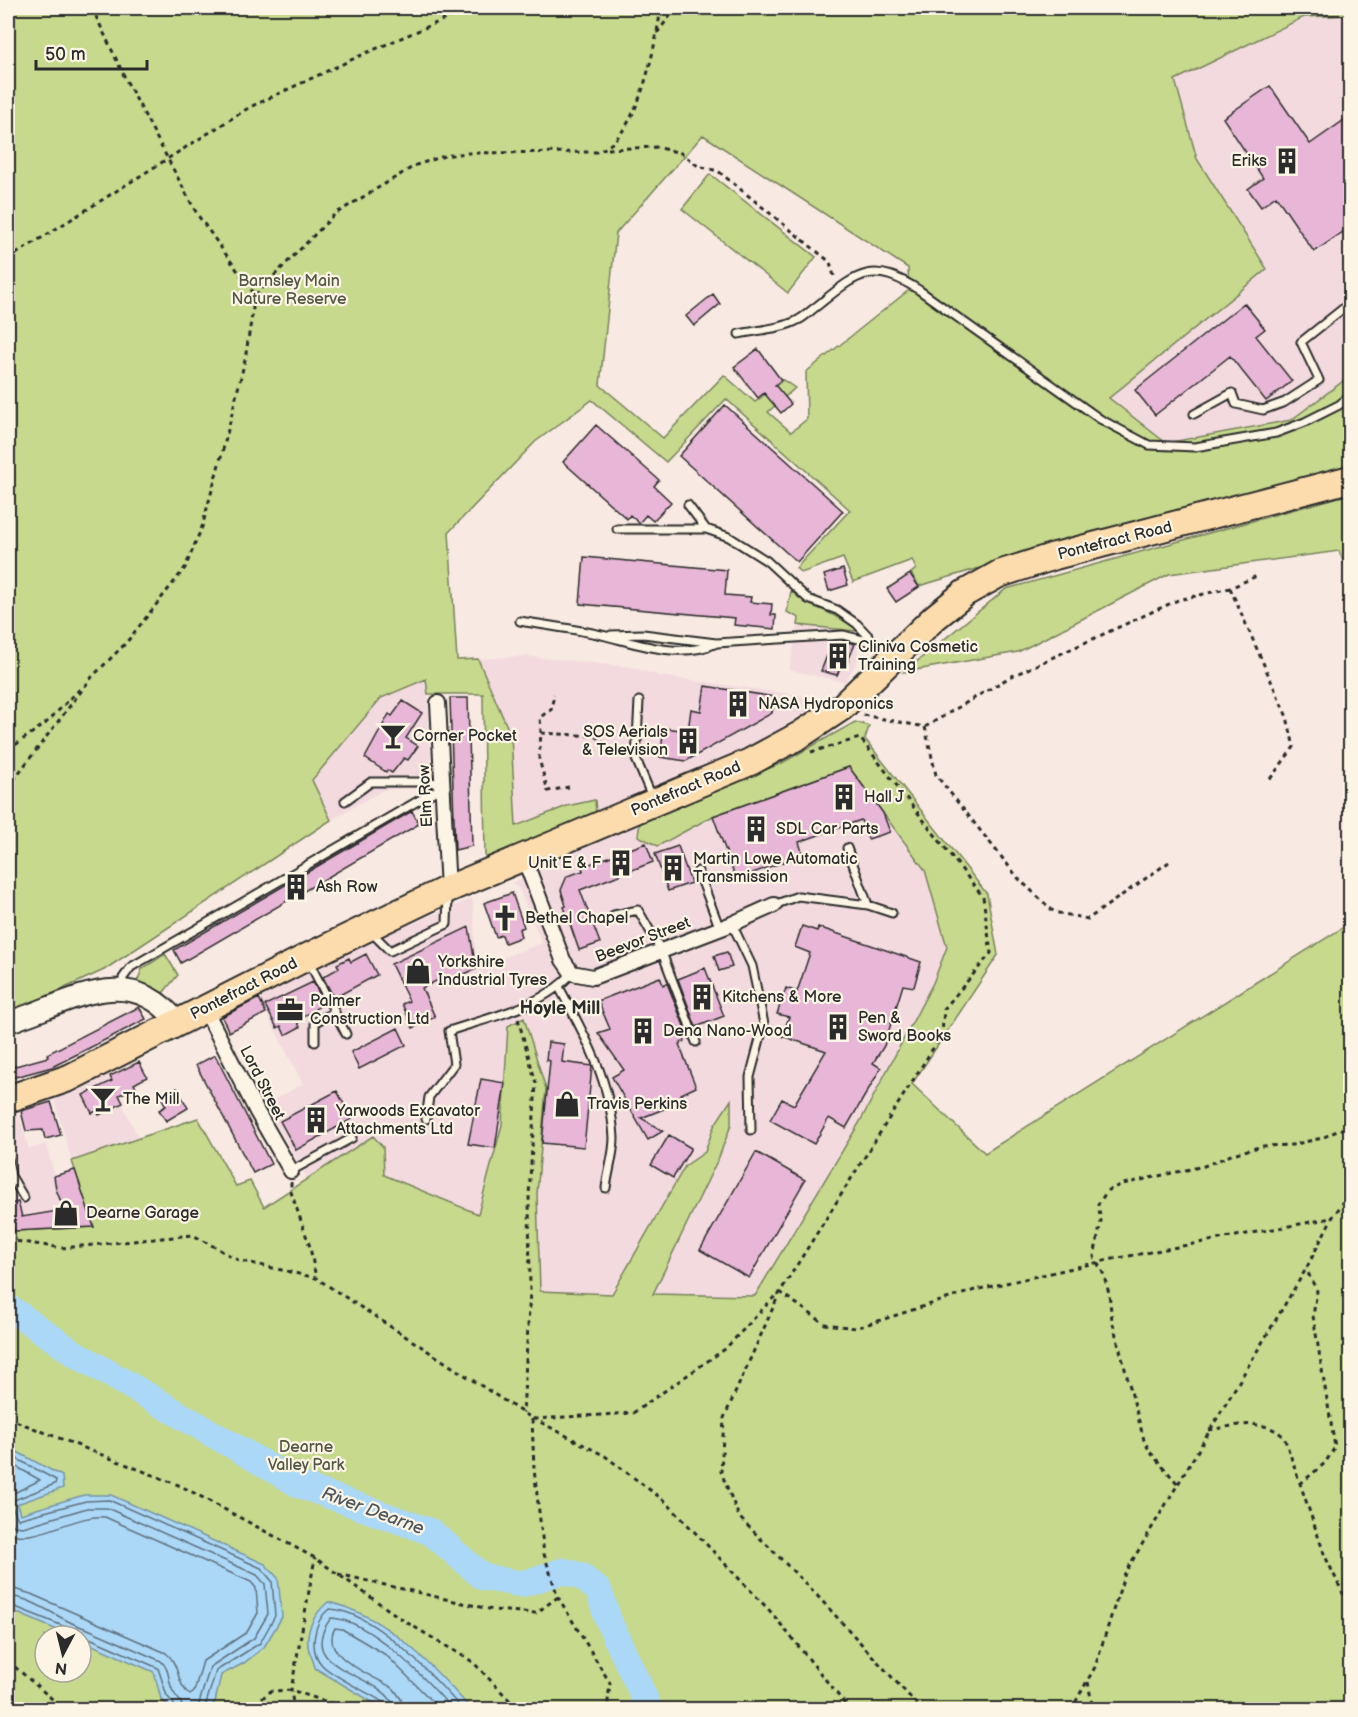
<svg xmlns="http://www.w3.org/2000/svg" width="1358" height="1717" font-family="'Balsamiq Sans',sans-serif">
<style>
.built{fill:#f3dadf}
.green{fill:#c6d98d;stroke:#78825c;stroke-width:1.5;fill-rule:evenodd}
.water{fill:#abd8f7;stroke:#7893a5;stroke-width:1.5}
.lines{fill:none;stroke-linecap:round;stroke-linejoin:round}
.shore{stroke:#5e707d;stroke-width:1.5}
.river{stroke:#abd8f7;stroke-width:27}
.building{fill:#e8b7d7;stroke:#2b2b2b;stroke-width:1.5}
.lane-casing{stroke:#2b2b2b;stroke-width:11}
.street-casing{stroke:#2b2b2b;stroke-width:18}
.secondary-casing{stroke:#2b2b2b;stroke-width:24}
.highway-casing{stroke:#2b2b2b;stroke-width:30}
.path{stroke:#2b2b2b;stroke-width:3;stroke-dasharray:4.5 4.5;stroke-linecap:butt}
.lane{stroke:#fcf5e5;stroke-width:7}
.street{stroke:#fcf5e5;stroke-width:14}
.secondary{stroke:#fcf5e5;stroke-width:20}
.highway{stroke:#fcdcac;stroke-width:26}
.labels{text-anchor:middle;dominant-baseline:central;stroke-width:4.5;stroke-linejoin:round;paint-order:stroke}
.poi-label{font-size:16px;fill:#2b2b2b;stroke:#fcf5e5;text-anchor:start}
.park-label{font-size:16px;fill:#525644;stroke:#fcf5e5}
.street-label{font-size:16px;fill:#2b2b2b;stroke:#fcf5e5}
.neighbourhood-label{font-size:18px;font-weight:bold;fill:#2b2b2b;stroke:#fcf5e5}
.water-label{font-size:18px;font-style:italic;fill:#4b565e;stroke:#fcf5e5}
</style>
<rect width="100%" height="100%" fill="#f8e9e2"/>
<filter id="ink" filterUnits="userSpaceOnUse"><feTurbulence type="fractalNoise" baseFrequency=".0167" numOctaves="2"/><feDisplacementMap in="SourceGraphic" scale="12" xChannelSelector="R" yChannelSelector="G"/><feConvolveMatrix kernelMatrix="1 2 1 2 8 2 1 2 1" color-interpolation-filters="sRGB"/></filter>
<g filter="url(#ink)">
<path class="built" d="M1350,15v361l-59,44 -125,23 -57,-45 158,-129 -70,-110 -24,-79 131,-63z
M798,625l58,6 2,29 -13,22 -56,-12z
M524,656l108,11 28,9 146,20 14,8 -79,47 -145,63 -1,-13 -28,5 -51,21 -5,-91 -33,-77z
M427,678l5,109 -49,3 -52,30 -20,-40 70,-82z
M841,748l96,120 30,79 -34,36 -72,137 -106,176 -215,-4 -3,-98 -30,-111 -5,42 -24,89 -94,-40 -1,-27 -10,-11 -65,44 -43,-76 38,-20 -45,-87 104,-52 111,-47 3,70 66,-25 -23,-54 -7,-6 128,-61z
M107,1072l31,65 -66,24 -18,-62z
M17,1109l12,40 17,-5 9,32 20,-6 19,57 -80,4 -6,-23v-96z"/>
<path class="green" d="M8,8h1342v7l-46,2 -129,63 22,79 70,110 -158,129 57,45 125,-23 59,-44v89l-250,67 -181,54 -8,-13 5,-4 -4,-9 -59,22 -10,-24 -42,15 -5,-5 54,-58 -124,-111 -60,63 -74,-62 -57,42 -86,90 8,128 21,-1 33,77 5,90 51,-20 28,-6 1,14 -111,44 -2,-164h-55l-2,-15 -45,19 -69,82 19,40 -227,150 -83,38 -13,2zM703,135l205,133 1,22 -103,82 1,47 -16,13 -23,-20 27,-24 -12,-8 -28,22 -31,-27 -61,63 -63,-53 16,-152z
M710,174l106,83 -28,36 -106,-84z
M1350,494v84l-11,-27 -170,23 -151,78 -114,20 102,-83z
M791,591l7,6 58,30v4l-58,-6 1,-7 -12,-6z
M855,722l14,4 -4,13 122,155 11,61 -86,129 73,69 365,-230v786h-1342v-501l6,23 79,-4 -21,-66 126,-43 38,68 14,-5 14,26 109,-71 10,11 1,28 94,39 24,-89 6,-99 16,-8 22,71 -9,105 3,97 72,3 73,-128 20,-14 9,-26 17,-26v25l-12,32 -66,137 102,2 106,-176 72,-137 14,-36 -22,-77 -76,-103 -136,49 -55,30 -20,-10 2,-14 142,-59zM45,1636h36v36h-36z
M165,954l13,21 -15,18 -26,-11 5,-13z"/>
<path class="water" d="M8,1447l54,29 1,12 -46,16 3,10 64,-19h27l154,69 13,14 4,39 -18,30 -20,16 -23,12 -6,27 -6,7h-37l-11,-10 -7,-27 -73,-32v-4h-10l-63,-27z
M328,1602c60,14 104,63 143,107h-87l-69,-41c-1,-8 -7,-16 -7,-23 -2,-17 8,-33 20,-43z"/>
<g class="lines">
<path class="shore" d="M8,1454l48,26 -1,4 -41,16 -2,7 6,12 68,-18 23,-1 152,68 11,13 3,35 -15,27 -44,28 -12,39
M8,1462l32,18 -32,16
M8,1519l6,7 9,1 64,-19h20l150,67 8,9 3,30 -14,24 -44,29 -13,43
M8,1532c26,14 67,-19 97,-15l146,65 5,6 2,25 -11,19 -44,29 -9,31 -4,3c-14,-11 -10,-31 -24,-42l-135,-59 -23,-7
M8,1596c29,2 54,27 80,33l73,32c10,9 6,21 13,32 4,7 8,7 9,17
M8,1604l60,24 4,8
M79,1636h6l73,32 9,28 7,8 1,6
M386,1710l-3,-8c-14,-9 -51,-26 -61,-37 -14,-15 -8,-44 7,-56 45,1 105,68 134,101
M394,1710c-2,-37 -105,-36 -63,-92 39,1 97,63 122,92
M403,1710l-2,-11 -7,-10c-19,-13 -76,-32 -59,-61l7,1 44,26 55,55"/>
<path class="river" d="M8,1307l66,46 226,132 131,47 52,45 39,7 41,-13 18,5 18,15 10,31 41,88"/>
</g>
<path class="building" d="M1270,86l40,58 40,-28v111l-36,25 -38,-56 -15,11 -13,-18 15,-11 -40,-60z
M713,294l7,10 -26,22 -8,-10z
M1244,303l21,26 -9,7 36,45 -26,20 -36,-45 -75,59 -20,-25z
M758,349l23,31 -6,5 16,19 -10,9 -17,-20 -6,5 -24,-31z
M725,405l118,106 -46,51 -118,-106z
M596,425l63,55 -5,6 17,16 -18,19 -7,-6 -7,8 -9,-8 -3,4 -64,-57z
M584,557l143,13 -2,25 26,2 -1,5 22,2 -1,11h5l-1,14 -41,-4 1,-7 -155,-14z
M843,569l5,16 -19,6 -5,-16z
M910,574l9,13 -23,15 -9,-13z
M843,641l12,3 -9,22 -4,-2 -5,11 -16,-4 11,-28 9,4z
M705,686l70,11 -3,16 -86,48 -26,-4 4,-29 24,3 3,-22 10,2z
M450,698h18l4,148 -17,4z
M403,701l19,12 -16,25 12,8 -10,14 -4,-2 -12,15 -5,-3 -1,2 -21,-14 24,-44 3,2z
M849,767l34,46 7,19 -22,7 -7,-19 -62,22 4,13 -67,24 -23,-63z
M412,811l7,13 -238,139 -7,-13z
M646,843l7,19 -73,28 20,53 -21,7 -15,-43 2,-1 -5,-16 6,-14 16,-5 -1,-4z
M678,846l13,37 -23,8 -13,-37z
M512,893l12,34 -5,2 2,8 -16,6 -3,-8 -6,2 -12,-34z
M802,926l15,5 1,-4 103,35 -7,25 -11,-2 -19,61 -11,17 8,5 -35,60 -17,-10 -15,26 -44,-24 12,-21 12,6 32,-54 -44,-15 7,-19 -12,-3 9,-26 11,4 13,-39 -15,-6z
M469,927l7,42 -30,13 -2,-5 -22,11 13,29 -22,11 -11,-24 7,-3 -18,-37z
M727,952l5,15 -13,4 -5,-15z
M366,954l11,21 -43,23 -11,-21 16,-9 -2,-4 12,-6 2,4z
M705,968l19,48 -28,11 -18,-48z
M660,977l3,8 4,-2 19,48 -4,2 3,8 -6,3 17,43 -15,7 3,7 -43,17 22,13 -15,9 -36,-63 12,-7 -26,-37 12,-4 -12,-28z
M313,982l11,21 -27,18 3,6 -15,8 -4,-9 -4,2 -12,-23z
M259,998l7,15 -37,19 -7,-15z
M139,1007l7,12 -94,48 -44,12v-11l40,-11 -1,-3z
M398,1028l8,17 -47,24 -8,-17z
M548,1042l16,2 -2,18 30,4 -8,81 -42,-4 8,-82 -4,-1z
M215,1055l56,109 -18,9 -57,-108z
M139,1062l8,15 -13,7 2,3 -17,8 4,8 -24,12 -2,-4 -5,2 -9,-18 29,-14 -2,-5z
M481,1079l24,4 -10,65 -27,-4z
M177,1088l11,20 -22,13 -7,-11 7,-4 -5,-9z
M337,1091l15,28 -56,31 -16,-29z
M51,1102l10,33 -16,4 -2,-9 -17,1 -5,-20z
M669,1135l22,13 -18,30 -22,-13z
M756,1152l49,28 -56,98 -49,-28z
M75,1170l19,57 -80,4 -6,-26 10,-3 4,15 42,-7 -8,-21 -2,-13z"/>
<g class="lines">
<g class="lane-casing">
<path id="lane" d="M739,334c18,-4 43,-5 59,-14 7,-3 13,-10 19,-14 40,-32 54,-47 102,-16l181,129 49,26 46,2 81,-14 29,-11 34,-17 11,-9
M1194,414l38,-21 4,11 27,6 22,-8 34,-22 -18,-38 49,-39
M688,505l18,24 23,8 38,24 41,38 29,11 20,14 16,17
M617,529h89
M520,621c28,5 58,8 86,15 36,9 75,23 111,7l126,-8 32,8 14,10
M611,635l32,-1 73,9
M639,701l-3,58 16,38
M345,801l26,-19h61l10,5
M847,848l21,57
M698,871l22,58
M774,905l24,-9 70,9 24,8
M614,915l24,-5 23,40 35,92
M732,924l20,42 12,58 -14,53 1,53
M370,931l20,20 57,-27 1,-30
M309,962l37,72
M559,987c26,48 52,95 55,151 0,16 -6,34 -8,50
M123,990v-12l8,-11 311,-180
M315,1042v-20l20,-10
M426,1119l3,-22 25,-33 -5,-33c41,-14 94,-24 123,-58
M8,1159l3,17 13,22
M291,1171l61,-33"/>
</g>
<g class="street-casing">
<path id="street" d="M438,703l10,186
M524,858l39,102 9,13 21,4 139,-53 42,-19
M205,1009l52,103 34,59"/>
</g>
<g class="secondary-casing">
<path id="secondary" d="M8,1022c59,-17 120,-64 170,1"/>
</g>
<g class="highway-casing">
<path id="highway" d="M8,1099l61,-21 238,-121 141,-68 302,-127 50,-27 42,-28 92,-89 31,-25 34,-19 56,-18 295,-77"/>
</g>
<path class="path" d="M657,33l19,-25
M608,149l48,-2 25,6 17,13 20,5 112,91 4,14 3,1
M8,259l242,-152 116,-54 105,-45
M255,295l80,-81 81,-49 28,-9 23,-3 129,-1c43,-12 59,-106 65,-144
M1230,588l57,129 7,30 -24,32
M863,715l62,12 11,48 83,104 35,33 34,7 81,-57
M925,727l85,-50 168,-77 52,-12 29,-13
M541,733l-1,-16 11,-7 3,-16
M8,750l38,-27 36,-36
M811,752l49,-14 123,159 8,56 -47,56 -2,25 -162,258 -56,126 -3,54 18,45 73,73 110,120
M8,787l84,-110 34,-34 59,-75 17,-41 23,-85 20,-82 10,-65 -58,-81 -70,-132 -35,-74
M569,787l-21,4 -9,-32 2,-26 55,3 15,14 15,5
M518,1019l18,64 -7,112 1,96 -7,122
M291,1182v10l19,55 6,31
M8,1240l54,8 131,-13 45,25 78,18 207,135 82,43 61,46 104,109 80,99
M780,1292l45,32 31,4 119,-38 138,-31 219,-41
M8,1418l173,68 134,72 91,64 67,40 46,48
M532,1419l2,50 10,85 14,43 52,86 -3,27
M534,1419l99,-6 92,-64 52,-55
M1209,1430c25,-4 54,-13 75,7l41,119 25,52
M1177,1483l-27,-31 -6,-12 -32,-120 -3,-27 -6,-20 -9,-16 7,-36 -3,-17 10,-14 15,-6 81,-18 32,-13 27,-7 29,-1 30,-7 28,-13
M1300,1484l25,-21 10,-16 -22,-131 4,-25 -11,-22
M338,1574l155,36 43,3 22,-16
M8,1661l57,49
M1088,1682l5,28
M248,1710l23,-19 20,-1 60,20
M294,1710l-3,-20 24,-132
M1071,1710l24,-43 30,-94 181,-304 26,-51 18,-25"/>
<use href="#lane" class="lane"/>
<use href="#street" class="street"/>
<use href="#secondary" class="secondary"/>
<use href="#highway" class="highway"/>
</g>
</g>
<defs>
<g id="building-bare" transform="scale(2.07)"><path d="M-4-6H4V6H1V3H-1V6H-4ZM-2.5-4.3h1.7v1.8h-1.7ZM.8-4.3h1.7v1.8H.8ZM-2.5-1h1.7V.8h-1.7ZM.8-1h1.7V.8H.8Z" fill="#2b2b2b" stroke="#fcf5e5" stroke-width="2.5" paint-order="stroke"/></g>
<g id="bar-bare" transform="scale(2.07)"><path d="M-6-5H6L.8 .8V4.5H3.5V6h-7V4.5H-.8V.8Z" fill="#2b2b2b" stroke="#fcf5e5" stroke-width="2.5" paint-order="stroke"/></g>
<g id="church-bare" transform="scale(2.07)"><path d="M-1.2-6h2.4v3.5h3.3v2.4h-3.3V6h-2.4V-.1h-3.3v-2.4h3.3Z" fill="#2b2b2b" stroke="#fcf5e5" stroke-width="2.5" paint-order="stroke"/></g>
<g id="shop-bare" transform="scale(2.07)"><path d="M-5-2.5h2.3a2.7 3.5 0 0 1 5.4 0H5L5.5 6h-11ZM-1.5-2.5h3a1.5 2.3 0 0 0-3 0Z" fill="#2b2b2b" stroke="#fcf5e5" stroke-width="2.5" paint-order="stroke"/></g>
<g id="office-bare" transform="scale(2.07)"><path d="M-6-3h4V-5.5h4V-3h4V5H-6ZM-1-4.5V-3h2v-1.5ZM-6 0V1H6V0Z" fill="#2b2b2b" stroke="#fcf5e5" stroke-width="2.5" paint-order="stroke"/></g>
</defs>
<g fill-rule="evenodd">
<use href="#building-bare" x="1287" y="161"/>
<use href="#building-bare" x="838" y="656"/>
<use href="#building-bare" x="738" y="704"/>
<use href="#bar-bare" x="393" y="736"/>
<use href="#building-bare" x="688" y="741"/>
<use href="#building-bare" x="844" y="797"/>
<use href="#building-bare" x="756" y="829"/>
<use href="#building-bare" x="621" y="863"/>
<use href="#building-bare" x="673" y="868"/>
<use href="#building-bare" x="296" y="887"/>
<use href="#church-bare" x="505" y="918"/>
<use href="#shop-bare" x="418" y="971"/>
<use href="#building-bare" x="702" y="997"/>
<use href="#office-bare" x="290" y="1010"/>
<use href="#building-bare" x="838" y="1027"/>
<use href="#building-bare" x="643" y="1031"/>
<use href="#bar-bare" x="103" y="1099"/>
<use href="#shop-bare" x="567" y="1104"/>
<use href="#building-bare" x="316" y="1120"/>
<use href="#shop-bare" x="66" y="1213"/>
</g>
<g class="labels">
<g class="poi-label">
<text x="1267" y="161" text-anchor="end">Eriks</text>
<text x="858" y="647">Cliniva Cosmetic<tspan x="858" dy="18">Training</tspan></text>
<text x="758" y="704">NASA Hydroponics</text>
<text x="668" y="732" text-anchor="end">SOS Aerials<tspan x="668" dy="18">&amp; Television</tspan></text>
<text x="413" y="736">Corner Pocket</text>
<text x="864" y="797">Hall J</text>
<text x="776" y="829">SDL Car Parts</text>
<text x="693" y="859">Martin Lowe Automatic<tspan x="693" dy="18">Transmission</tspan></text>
<text x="601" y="863" text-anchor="end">Unit E &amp; F</text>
<text x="316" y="887">Ash Row</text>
<text x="525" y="918">Bethel Chapel</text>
<text x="438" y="962">Yorkshire<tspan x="438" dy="18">Industrial Tyres</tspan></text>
<text x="722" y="997">Kitchens &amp; More</text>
<text x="310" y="1001">Palmer<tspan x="310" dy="18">Construction Ltd</tspan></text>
<text x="858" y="1018">Pen &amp;<tspan x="858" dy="18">Sword Books</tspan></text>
<text x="663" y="1031">Dena Nano-Wood</text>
<text x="123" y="1099">The Mill</text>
<text x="587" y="1104">Travis Perkins</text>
<text x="336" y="1111">Yarwoods Excavator<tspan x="336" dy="18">Attachments Ltd</tspan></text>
<text x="86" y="1213">Dearne Garage</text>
</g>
<g class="park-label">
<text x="289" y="281">Barnsley Main<tspan x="289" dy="18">Nature Reserve</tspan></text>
<text x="306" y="1447">Dearne<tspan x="306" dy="18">Valley Park</tspan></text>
</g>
<g class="street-label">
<text transform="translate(1115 541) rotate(-14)">Pontefract Road</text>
<text transform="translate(686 789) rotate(-23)">Pontefract Road</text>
<text transform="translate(426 796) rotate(-93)">Elm Row</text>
<text transform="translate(643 940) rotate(-21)">Beevor Street</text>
<text transform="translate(244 989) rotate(-27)">Pontefract Road</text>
<text transform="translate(262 1083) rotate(63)">Lord Street</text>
</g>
<g class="neighbourhood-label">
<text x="560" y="1008">Hoyle Mill</text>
</g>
<g class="water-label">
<text transform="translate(373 1511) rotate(20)">River Dearne</text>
</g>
</g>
<rect width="1358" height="1717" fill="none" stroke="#fcf5e5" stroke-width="30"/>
<rect x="15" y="15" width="1328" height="1687" fill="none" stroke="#2b2b2b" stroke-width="2" filter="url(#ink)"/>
<g transform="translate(63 1654) rotate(187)"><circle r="28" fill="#fcf5e5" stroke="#a8a49b" stroke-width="1.5"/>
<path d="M0-4.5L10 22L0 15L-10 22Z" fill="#2b2b2b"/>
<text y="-9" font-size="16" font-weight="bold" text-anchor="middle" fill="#2b2b2b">N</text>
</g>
<path d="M36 60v9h111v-9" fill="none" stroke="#2b2b2b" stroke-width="3"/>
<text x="45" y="60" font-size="18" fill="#2b2b2b" stroke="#fcf5e5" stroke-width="4.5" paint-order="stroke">50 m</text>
</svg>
